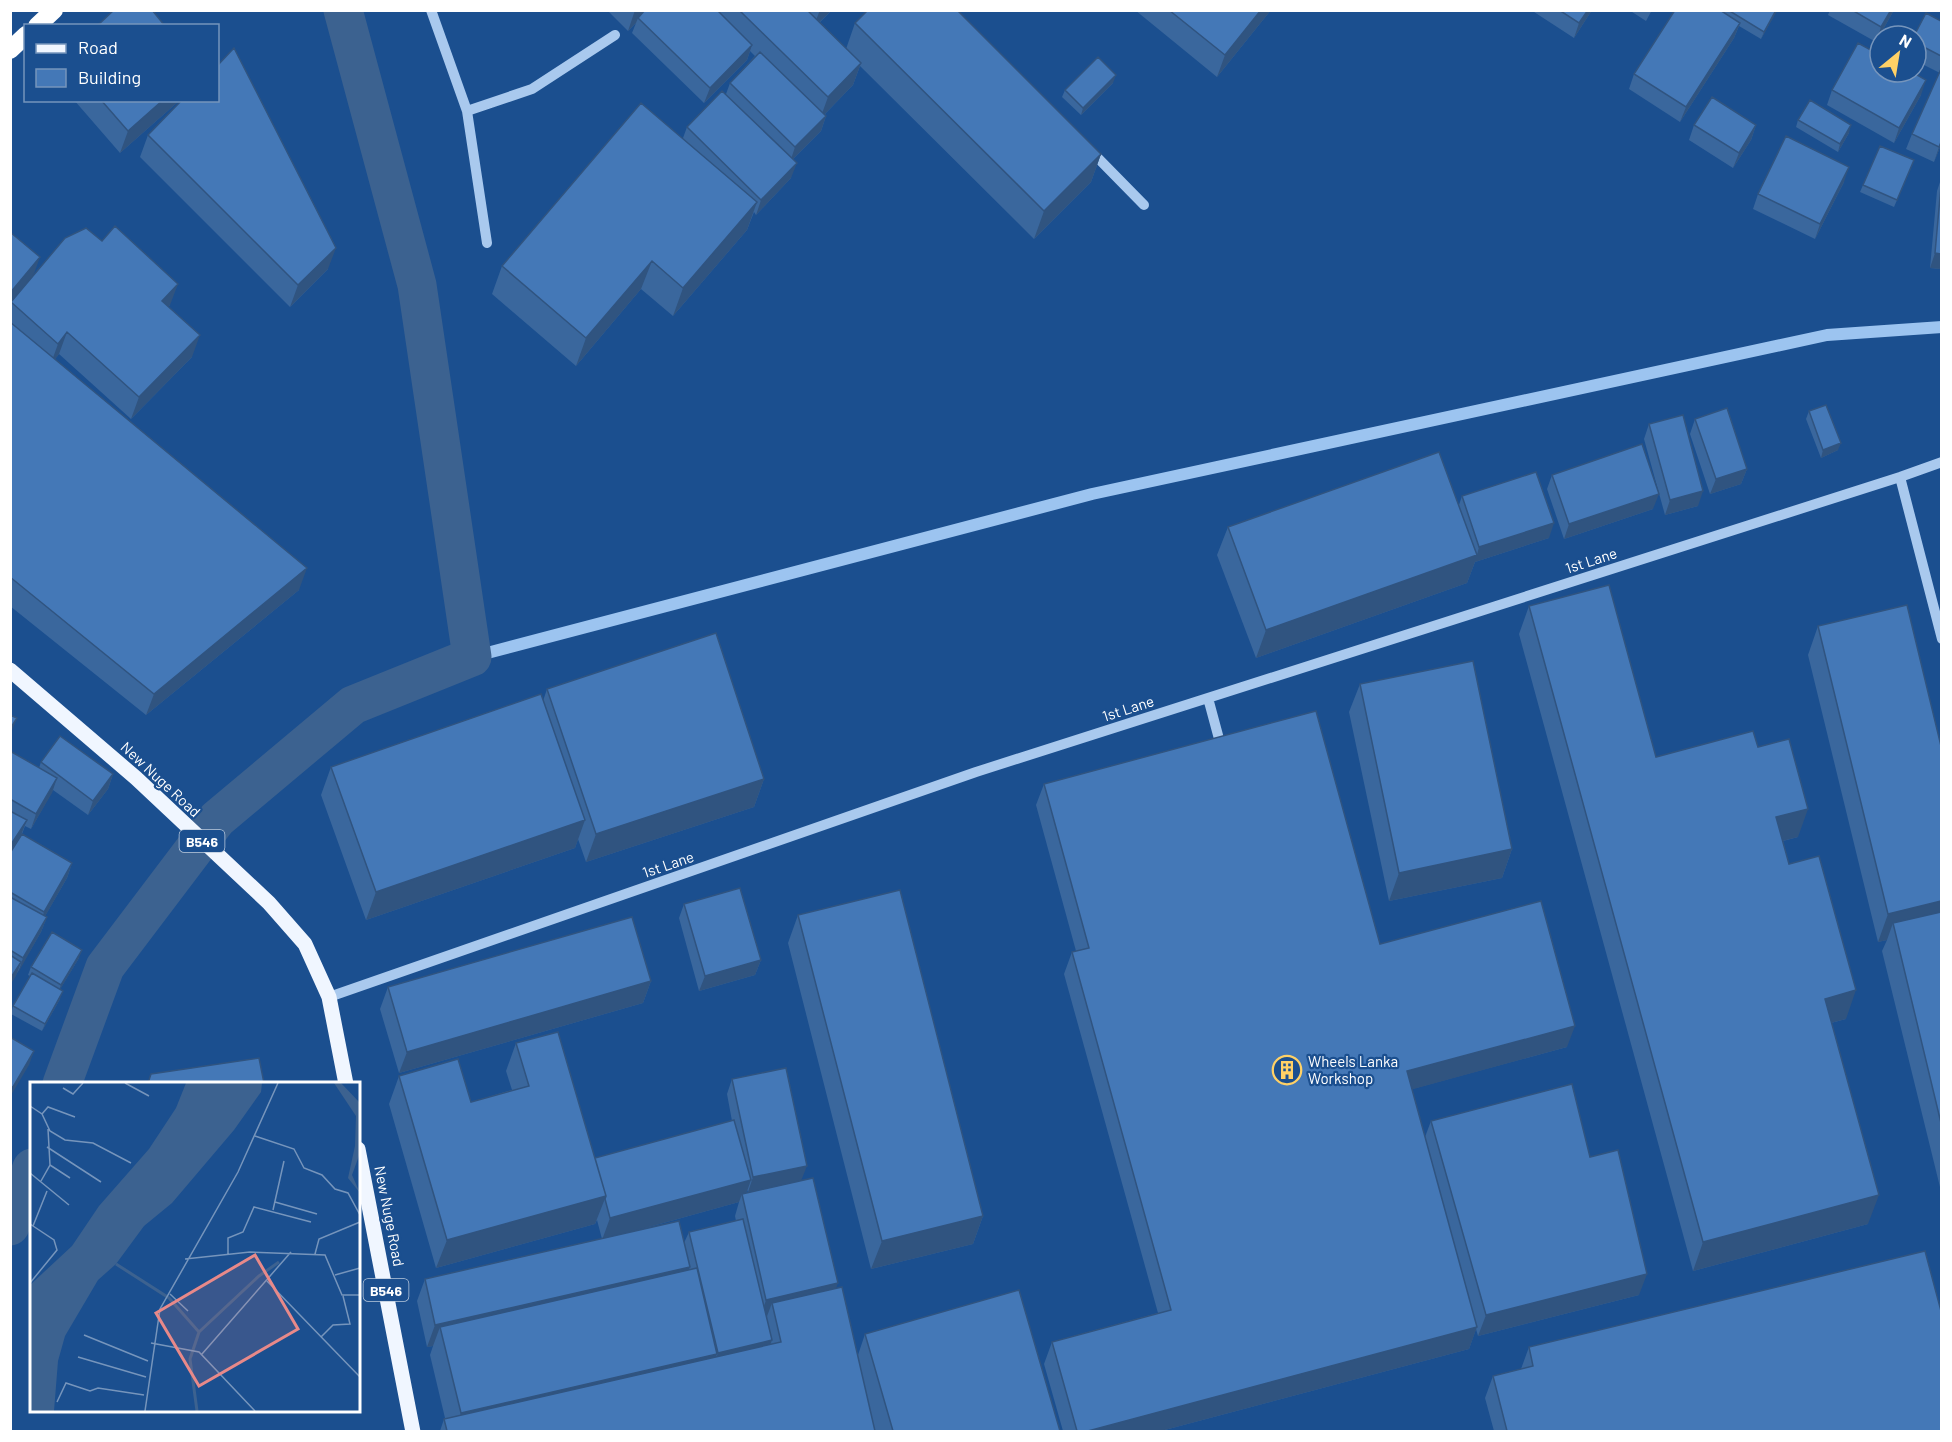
<svg xmlns="http://www.w3.org/2000/svg" width="1952" height="1442" font-family="Barlow,sans-serif">
<style>
.lines{fill:none;stroke-linecap:round;stroke-linejoin:round}
.stream{stroke:#9cc4f0;stroke-width:12}
.canal{stroke:#3c6290;stroke-width:39}
.minor{stroke:#a9c9ee;stroke-width:10}
.major{stroke:#f0f6ff;stroke-width:15}
.highway{stroke:#fff;stroke-width:18}
.wall{fill:#3a679d;fill-rule:evenodd}
.shaded-wall{fill:#305480}
.building{fill:#4478b7;stroke:#305480;stroke-width:1.5}
.labels{text-anchor:middle;dominant-baseline:central;stroke-width:4.5;stroke-linejoin:round;paint-order:stroke}
.shield{fill:#1b4f8f;stroke:#bbcadd;stroke-width:1.5}
.shield-label{font-size:14px;font-weight:bold;fill:#fff}
.street-label{font-size:15px;fill:#fff;stroke:#1b4f8f}
.poi-label{font-size:15px;fill:#fff;stroke:#1b4f8f;text-anchor:start}
.inset-river{fill:none;stroke:#3c6290;stroke-width:3}
.inset-road{fill:none;stroke:#7695bc;stroke-width:1.5}
.view{fill:#e88989;fill-opacity:0.15;stroke:#e88989;stroke-width:3}
.inset-edge{fill:none;stroke:#fff;stroke-width:3}
</style>
<rect width="100%" height="100%" fill="#1b4f8f"/>
<g class="lines">
<path class="stream" d="M472,657l620,-163 735,-159 115,-8"/>
<path class="canal" d="M62,1084l43,-117 112,-148 136,-114 119,-48 -55,-372 -74,-275
M10,1226l22,-58"/>
<path class="minor" d="M431,10l36,101 20,132
M467,111l65,-22 83,-54
M1091,151l53,54
M1900,477l42,162
M1208,698l14,52
M329,997l647,-225 924,-295 42,-15"/>
<path class="major" d="M10,670l126,108 133,125 36,41 24,53 17,87
M358,1149l55,283"/>
<path class="highway" d="M37,26l17,-16
M10,50l16,-15"/>
</g>
<path class="wall" d="M607,10h225l-13,13 27,26 9,-26 246,131 -10,28 -57,57 -174,-173 -7,19 -28,29 1,2 -5,15 -28,28 -2,19 -35,37 -2,-3 -7,18 -74,86 -32,-27 -65,77 -84,-72 10,-28 181,-128 4,-11 39,-33 4,-11 25,-27 -5,-5 -3,9 -43,43 -72,-70 4,-10 -8,8z
M1135,10h136l-54,67z
M1531,10h61l-18,28z
M1629,10h23l-6,11z
M1675,10h102l-16,29 -22,-13 -5,12 -54,84 -51,-33 5,-15z
M1830,10h64l-18,32 -48,-27z
M1941,21v124l-7,17 -28,-13 6,-15 28,-61 -24,-12v-25z
M1113,83l-32,32 -19,-18 3,-7z
M1832,90l89,5 -27,48 -67,-38z
M74,100h106l-60,53z
M1798,120l51,13 -11,19 -42,-25z
M1694,125h62l-5,15 -18,28 -44,-28z
M148,135l180,134 -38,38 -150,-150z
M1911,168l-17,39 -34,-15 3,-7z
M1941,179v90l-11,-1 7,-77z
M1844,182l-29,57 -62,-30 5,-15z
M10,232l23,44 137,29 -2,2 24,50 -61,62 -72,-65 -4,5 244,231 -153,125 -136,-109z
M1809,411l29,39 -17,8 -15,-39z
M1695,419l52,50 -6,15 -31,10 -20,-60z
M1649,424l49,82 -33,9 -21,-76z
M1552,475l101,34 -89,30 -17,-50z
M1462,496l87,42 -74,24 -8,21 -211,75 -39,-103 11,-28 231,-22z
M1529,606l127,151 102,-10 40,90 -15,4 6,23 57,155 -15,4 37,201 -175,47 -174,-637z
M1818,626l123,120v440l-1,1 -58,-236 5,-11 -9,2 -70,-287z
M1360,684l152,165 -10,29 -113,23 -40,-189z
M547,689l217,90 -10,28 -168,55 -8,-23 -3,9 -209,72 -45,-125 10,-28 212,-66z
M10,751l29,17 2,-6 72,12 -5,15 -20,26 -35,-25 -22,39 -6,-3 -3,8 50,29 -5,15 -22,38 2,1 -6,15 -31,53z
M1044,784l336,160 187,103 -155,42 13,48 6,-16 159,36 49,138 -161,41 -2,-7 -7,20 -308,82h-98l-19,-67 8,-22 106,-29 -94,-339 8,-22 4,-1 -40,-146z
M684,904l77,56 -6,15 -56,16 -20,-73z
M798,915l185,301 -10,28 -102,25 -83,-326z
M79,958l-19,31v10l-18,32 -31,-17 2,-8 17,-30 -2,-1 3,-8z
M651,981l-8,22 -244,70 -19,-64 8,-22z
M516,1043l79,115 137,-37 -5,-27 5,-15 69,102 57,174 7,-21 195,97h-620l4,-12 1,-1 -15,-63 3,-9 -6,1 -10,-46 8,-22 177,-40 -5,-19 -2,4 -159,44 -47,-164 10,-28 72,26 41,-12 -6,-19zM796,1182l-50,12 1,-4 1,2zM739,1202l-4,14 1,5 -47,11 -5,11 -53,-11z
M1529,1347l412,84h-447l-9,-33 8,-22 28,-7z"/>
<path class="shaded-wall" d="M635,10h13l-10,8 -2,5 -8,8z
M820,10h12l-19,18z
M1261,10h10l-54,67 8,-22z
M1588,10h4l-18,28 5,-15z
M1776,10h1l-1,3 -15,26 3,-7z
M1891,10h3l-18,32 5,-15z
M1740,23l-6,15 -54,84 6,-15z
M752,45l-5,15 -43,43 6,-15z
M861,63l-8,22 -33,34 8,-22z
M1116,75l-3,8 -32,32 2,-7z
M1926,80l-5,15 -27,48 5,-15z
M163,100h17l-60,53 8,-22z
M826,116l-5,15 -31,31 5,-15z
M1756,125l-5,15 -18,28 6,-15z
M1851,125l-2,8 -11,19 2,-8z
M1941,142v3l-7,17 5,-15z
M1101,154l-10,28 -57,57 10,-28z
M797,163l-6,15 -35,37 5,-15z
M1849,167l-5,15 -29,57 5,-15z
M757,202l-10,28 -74,86 10,-28z
M336,248l-8,21 -38,38 8,-22z
M1935,253l6,1v15l-11,-1z
M40,257l-10,28 -20,18v-10z
M652,261l-11,28 -65,77 10,-28z
M178,284l-8,21 -16,18 8,-22z
M67,332l-8,22 -9,12 8,-22z
M200,335l-8,22 -61,62 8,-22z
M1841,443l-3,7 -17,8 2,-8z
M1747,469l-6,15 -31,10 6,-15z
M1703,491l-5,15 -33,9 5,-15z
M1659,494l-6,15 -89,30 5,-15z
M1554,523l-5,15 -74,24 -8,21 -211,75 10,-28 211,-75 2,-8z
M307,568l-8,22 -153,125 8,-21z
M17,718l-6,15 -1,1v-5z
M113,774l-5,15 -20,26 5,-14z
M57,778l-5,15 -21,36 5,-15z
M764,779l-10,28 -168,55 10,-28z
M1808,809l-10,28 -32,8 10,-28z
M27,820l-6,15 -11,17v-6z
M585,820l-10,28 -209,72 10,-28z
M1512,849l-10,29 -113,23 10,-28z
M72,863l-5,15 -28,49 5,-15z
M1941,901v26l-48,-4 -6,17 -9,2 10,-28z
M47,917l-6,15 -23,41 5,-15z
M82,950l-3,8 -21,35 3,-8z
M761,960l-6,15 -56,16 6,-15z
M21,962l-5,14 -6,9v-6z
M651,981l-8,22 -244,70 8,-21z
M1856,990l-10,29 -31,8 10,-28z
M63,991l-3,8 -18,32 3,-7z
M1575,1026l-8,21 -168,46 8,-22z
M34,1051l-5,14 -19,32 3,-10z
M807,1166l-6,15 -53,11 5,-15z
M751,1180l-7,20 -2,-6 -3,8 -137,38 8,-22z
M1879,1195l-11,29 -175,47 10,-29z
M606,1196l-11,28 -159,44 11,-28z
M983,1216l-10,28 -102,25 11,-28z
M690,1267l-8,22 -242,38 -7,19 -6,1 8,-22z
M1647,1274l-8,21 -161,41 8,-21z
M838,1283l-8,22 -58,-2 -6,16 -7,2 7,-21z
M1477,1327l-8,22 -308,82h-73z
M772,1340l-8,22 -54,13 8,-22z
M717,1354l-10,28 -253,49 7,-18z"/>
<path class="building" d="M114,10h38l13,16h-68z
M645,10h72l35,35 -42,43 -72,-70z
M739,10h68l54,53 -33,34z
M868,10h89l144,144 -57,57 -189,-188z
M1169,10h92l-36,45z
M1559,10h29l-9,13z
M1675,10h45l20,13 -54,84 -52,-33z
M1728,10h48l-12,22z
M1852,10h39l-10,17z
M1926,13l15,8v35l-25,-13v-7h-2z
M1858,43l22,12v17h32l14,8 -27,48 -67,-38z
M234,48l102,200 -38,37 -150,-150 34,-35h36v-35z
M760,52l66,64 -31,31 -65,-64z
M1098,57l18,18 -33,33 -18,-18z
M1941,69v73l-2,5 -27,-13z
M722,91l75,72 -36,37 -74,-73z
M1712,97l44,28 -17,28 -45,-28z
M101,100h62l-35,31z
M1810,100l41,25 -11,19 -42,-24z
M641,103l116,99 -74,86 -31,-27 -66,77 -84,-72z
M1786,136l63,31 -29,57 -62,-30z
M1880,146l34,14 -17,40 -34,-15z
M1941,186v68l-6,-1z
M115,226l63,58 -16,17 38,34 -61,62 -72,-65 -9,12 -47,-42 54,-64 21,-10 16,13z
M10,232l30,25 -30,36z
M10,322l297,246 -153,126 -144,-117z
M1826,405l15,38 -18,7 -14,-39z
M1727,408l20,61 -31,10 -21,-60z
M1683,415l20,76 -33,9 -21,-76z
M1642,444l17,50 -90,30 -17,-49z
M1439,452l38,103 -211,75 -38,-103z
M1536,472l18,51 -75,24 -17,-51z
M1609,585l47,172 97,-26 5,16 31,-8 19,70 -32,8 13,47 30,-8 37,134 -31,9 54,196 -176,47 -174,-636z
M1907,605l34,141v155l-53,13 -70,-288z
M716,633l48,146 -168,55 -49,-145z
M1473,661l39,188 -113,24 -39,-189z
M541,694l44,126 -209,72 -45,-125z
M1316,711l64,233 161,-43 34,125 -168,45 70,256 -389,104h-11l-25,-89 119,-32 -99,-358 17,-4 -45,-164z
M10,715l7,3 -7,11z
M60,736l53,38 -20,27 -52,-39z
M10,751l47,27 -21,36 -26,-15z
M10,811l17,9 -17,26z
M22,834l50,29 -28,49 -34,-20v-39z
M740,888l21,72 -56,16 -21,-72z
M900,890l83,326 -101,25 -84,-326z
M10,897l37,20 -24,41 -13,-8z
M1941,912v211l-48,-200z
M632,917l19,64 -244,71 -19,-65z
M52,932l30,18 -21,35 -30,-18z
M10,955l11,7 -11,17z
M32,973l31,18 -18,33 -32,-18z
M558,1032l48,164 -159,44 -48,-164 59,-17 13,43 58,-16 -13,-43z
M10,1037l24,14 -21,36 -3,-1z
M259,1058l5,25h-116l3,-9z
M786,1068l21,98 -54,11 -21,-98z
M1572,1084l18,73 28,-7 29,124 -161,41 -55,-194z
M734,1120l17,60 -141,38 -5,-19 1,-3 -11,-38z
M813,1178l25,105 -72,17 -24,-106z
M743,1219l29,121 -54,13 -29,-121z
M679,1221l11,46 -255,58 -10,-46z
M1925,1251l16,60v120h-434l-14,-55 40,-10 -4,-19z
M697,1268l20,86 -256,59 -21,-86z
M842,1287l33,144h-428l-3,-12 337,-77 -9,-39z
M1019,1290l41,141h-167l-28,-97z"/>
<defs>
<g id="building-ring" transform="scale(1.5)"><circle r="9.5" fill="#1b4f8f" stroke="#ffd166" stroke-width="1.5"/><path d="M-4-6H4V6H1V3H-1V6H-4ZM-2.5-4.3h1.7v1.8h-1.7ZM.8-4.3h1.7v1.8H.8ZM-2.5-1h1.7V.8h-1.7ZM.8-1h1.7V.8H.8Z" fill="#ffd166"/></g>
</defs>
<g fill-rule="evenodd">
<use href="#building-ring" x="1287" y="1070"/>
</g>
<g class="labels">
<g class="shield">
<rect x="179.5" y="830" width="45" height="22" rx="4.5"/>
<rect x="363.5" y="1279" width="45" height="22" rx="4.5"/>
</g>
<g class="shield-label">
<text x="202" y="841">B546</text>
<text x="386" y="1290">B546</text>
</g>
<g class="street-label">
<text transform="translate(1591 560) rotate(-18)">1st Lane</text>
<text transform="translate(1128 708) rotate(-18)">1st Lane</text>
<text transform="translate(161 779) rotate(43)">New Nuge Road</text>
<text transform="translate(668 864) rotate(-19)">1st Lane</text>
<text transform="translate(390 1216) rotate(79)">New Nuge Road</text>
</g>
<g class="poi-label">
<text x="1308" y="1061">Wheels Lanka<tspan x="1308" dy="17">Workshop</tspan></text>
</g>
</g>
<g transform="translate(30 1082)">
<rect width="330" height="330" fill="#1b4f8f"/>
<path d="M156,1h76l-1,9 -27,38 -62,73 -28,23 -28,38 -18,16 -33,56 -7,25 -4,50h-24v-126l42,-39 27,-40 50,-57 27,-41zM304,1h7l19,20v50l-8,22 8,18 -12,-15 7,-32 1,-30z" fill="#3c6290"/>
<path class="inset-river" d="M86,182l53,34 30,34 -9,27 7,52M169,250l60,-56 20,-14"/>
<path class="inset-road" d="M95,1l24,13M33,6l10,6 10,-11M0,24l12,8 8,17 15,9 28,3 38,20M12,32l6,-7 27,10M225,54l39,13 10,19 18,7 13,14 13,4 12,22M17,65l54,35M20,83l20,13M0,91l39,32M11,99l9,-16 -2,-36M245,120l42,12M243,128l11,-49M0,142l24,16 3,10 -27,33M3,144l14,-35M198,172v-16l15,-6 11,-25 57,15M285,172l4,-15 41,-17M155,177l65,-7 75,3 17,40h18M305,193l25,-7M237,199l93,96M140,212l18,17M54,253l64,26M291,255l12,-12 17,-1 -7,-28M121,261l48,9 56,59M172,272l89,-102M48,275l68,20M27,320l9,-19 24,8 8,-3 46,7M115,329l15,-102 78,-137 40,-89"/>
<path class="view" d="M225,173l43,74 -99,57 -43,-73z"/>
<rect width="330" height="330" class="inset-edge"/>
</g>
<rect width="1952" height="1442" fill="none" stroke="#ffffff" stroke-width="24"/>
<rect x="24" y="24" width="195" height="78" fill="#1b4f8f" stroke="#7695bc" stroke-width="1.5"/>
<rect x="36" y="44" width="30" height="9" fill="#f0f6ff" stroke="#7695bc" stroke-width="1.5"/>
<text x="78" y="54" font-size="18" fill="#ffffff">Road</text>
<rect x="36" y="69" width="30" height="18" fill="#4478b7" stroke="#7695bc" stroke-width="1.5"/>
<text x="78" y="84" font-size="18" fill="#ffffff">Building</text>
<g transform="translate(1898 54) rotate(30)"><circle r="28" fill="#1b4f8f" stroke="#7695bc" stroke-width="1.5"/>
<path d="M0-4.5L10 22L0 15L-10 22Z" fill="#ffd166"/>
<text y="-9" font-size="16" font-weight="bold" text-anchor="middle" fill="#ffffff">N</text>
</g>
</svg>
